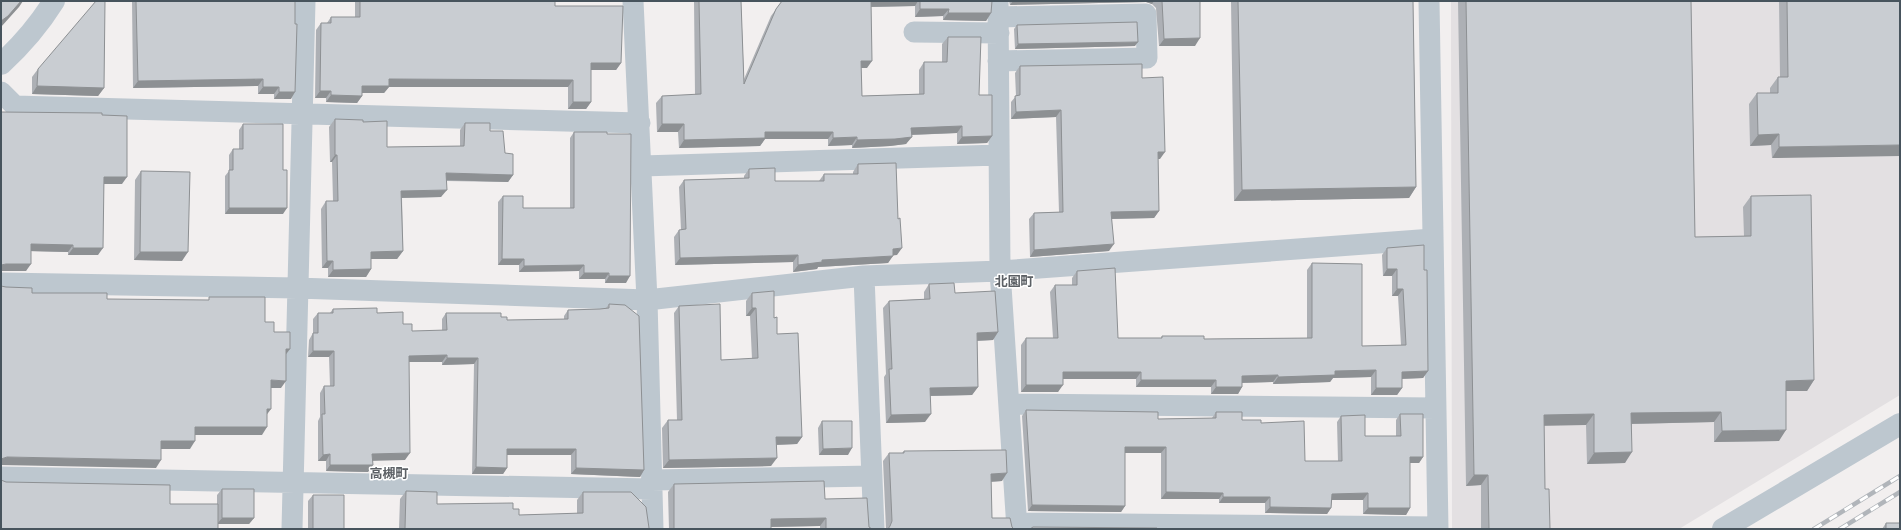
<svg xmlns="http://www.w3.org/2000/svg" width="1901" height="530" font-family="'Alegreya Sans','Noto Sans JP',sans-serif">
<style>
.education{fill:#e3e0e2}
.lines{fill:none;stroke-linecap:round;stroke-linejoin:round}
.minor{stroke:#bdc7cf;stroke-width:21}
.tertiary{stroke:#bdc7cf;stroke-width:22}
.rail-casing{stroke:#b1b5ba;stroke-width:4.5}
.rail{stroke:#fff;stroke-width:3;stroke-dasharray:9;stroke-linecap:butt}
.wall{fill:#adb0b5}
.shaded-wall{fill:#8d9093}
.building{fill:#c9cdd2;stroke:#8d9093}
.labels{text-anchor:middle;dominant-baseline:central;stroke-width:3;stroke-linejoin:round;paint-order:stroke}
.neighbourhood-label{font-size:13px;font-weight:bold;fill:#5c6065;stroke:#fff}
</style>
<rect width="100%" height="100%" fill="#f2efef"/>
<path class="education" d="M1451,1h449v394l-221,134h-227z"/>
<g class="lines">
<path class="minor" d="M633,1l14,299 6,229
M998,1l2,270 17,258
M1429,1l9,528
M998,17l148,-3 1,44 -149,3
M914,32l85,1
M1,92l14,14 625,17
M642,166l357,-11
M864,276l10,253
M1,283l296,5 350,12 217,-24 136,-5 433,-32
M1009,404l427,4
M1,477l651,12
M652,480l220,-4
M1017,523l421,4
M292,529l13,-528"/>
<path class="tertiary" d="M1,64c21,-19 38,-39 53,-63
M1723,529l177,-105"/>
<g class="rail-casing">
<path id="rail" d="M1814,529l86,-53
M1840,529l60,-37"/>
</g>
<use href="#rail" class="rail"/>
</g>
<path class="wall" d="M132,1h163l-4,98h-17v-5h-16v-8l-125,2z
M355,1h200v5l66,57 -5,7h-25v32l-5,7h-18v-22h-179l-5,6h-22v3l-5,7 -31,-1v-4h-11l1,-68 5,-7h6l4,-6h24z
M694,1h47l3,78 27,-63 11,-15h210l-1,12 -5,8 -43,-1v-4l-28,1v-11l-44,1 -4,61h-6l1,28 57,-2v-24l5,-8h18v-18l6,-7 31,58 13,41 -5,7 -30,1v-11l-45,2 -6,9 -16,2 -38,2v-3l-24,1v-7h-63l-5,7 -81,2 -1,-16h-21l-1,-29 6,-7 33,-1z
M1009,1h191l-5,45h-36l-3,-38 -4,-4 -6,-2 -136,3z
M1231,1h182l3,186 -7,11 -175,3z
M1458,1h233l4,236 49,-1 -1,-29 8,-11 63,184 -7,11h-21l-7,50 -65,1v-20l-82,2 -7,39 -38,1 -1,-39h-42l1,64 5,40h-69v-44l-15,1z
M1779,1h121l-128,157 -1,-13 -21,1 -1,-42 8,-11h13v-5l8,-11h2z
M1017,25l118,21 -120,3 -1,-20z
M1020,66l122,12 18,81h-2l1,52 -5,7 -42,1 -3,32 -79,6 -1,-38 5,-6 25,-1 -3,-95 -45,2v-17l5,-6 -1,-23z
M38,69l66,19 -6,8 -66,-2v-17z
M102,115l20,69h-18l-6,71h-30v-3l-37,-1 -5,20h-25z
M335,119l28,3 24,25 73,-1v-16l5,-7 25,8 15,22 8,22 -5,7 -62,-1 -5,16 -39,1 1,53 -6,8h-26v10l-5,8h-38v-9h-6l-1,-59 5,-8h7l-1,-39h-2l-1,-35z
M243,124l40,90h-58v-38l4,-5v-16l4,-6h6v-19z
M574,132l33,2 19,149h-21v-4h-26v-8l-60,1v-7h-21v-63l5,-6 20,12h47v-70z
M858,164l39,91h-4l-5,8 -70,4 -1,2 -24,3v-10l-118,3 -1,-28 5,-7h2l-2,-43 5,-7 60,-2v-2l5,-7 26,12h44l5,-7h29v-2z
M141,171l41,90 -48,-1 1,-80z
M1387,248l37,22 4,101 -5,7 -21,1v9l-5,7h-26v-18l-38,1 -3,4 -57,2v-2l-31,1v4l-4,7h-27v-7h-75v-8h-73l-5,13h-37v-47l5,-7h27l-3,-46 5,-7h17v-7l5,-7 41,67h43l1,-2 42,3 103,-1v-68l5,-7 50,83 39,-1 -3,-49h-6v-20h-9l-1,-21z
M929,284l26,9 43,39 -5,8 -16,1 1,46 -6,8 -42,1 -5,26 -39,1 -2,-46 2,-3 -3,-66 6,-7 35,-2v-7z
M752,293l22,25 3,16 25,103 -5,7 -20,1 -6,21 -108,2 -1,-40 6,-8h9l-3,-107 5,-7 42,54 31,-1 -2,-43h-4v-15z
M609,304l35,166 -4,7 -69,-3v-19h-64v13l-4,6h-31l2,-110 -32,1v-3h-33l-4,98h-32l-5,12 -42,-1v-10h-8v-40l2,-4v-24l4,-7h6l-1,-29h-21l1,-17 4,-7v-14l5,-6h12l3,-4 44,4 26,11 9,7h30v-12l4,-6 55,4 6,3 57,-1v-3l4,-6 32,-1 6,-1z
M1026,410l132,9 54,-1 4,-6 26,8 19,3 44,38h33l-1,-39 4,-6 24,20h31v-16l4,-6 23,43 -4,6h-9v45l-4,7 -43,-1v-14h-31l-1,8 -4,6 -62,-1v-10h-46v-4h-58v-46h-36v53l-4,6 -93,-1 -6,-95z
M822,421l26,34h-29l-1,-27z
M904,451l98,30 -11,1 1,36 20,9 2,2h-128l-3,-68 6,-8h13z
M6,482l164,22h47v-9l5,-6 32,29 -5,6h-31z
M674,484l151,15 44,28 3,2h-52v-3l-49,1v2h-102l-1,-37z
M406,491l31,13 76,5 6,6 58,-1v-14l6,-8 67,37h-251l1,-30z
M313,495l31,34h-36v-28z
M1886,523l14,6h-18z"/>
<path class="shaded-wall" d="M21,1h2l-4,6 -18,20v-6z
M870,1h48l-3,5 -49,1z
M1013,1h141l-2,3 -6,-2 -136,3z
M920,9h29l-6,7 -28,1z
M948,13h43l-5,8 -43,-1z
M1200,38l-5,8h-36l5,-7z
M1138,42l-3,4 -120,3 3,-5z
M861,61h11l-5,7h-11z
M591,63h30l-5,7h-30z
M263,79l-5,7 -125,2 5,-7z
M389,79l184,1 -5,7h-179l-5,6h-27l5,-7z
M37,86l67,2 -6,8 -66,-2z
M263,87h16l-5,7h-16z
M320,91h11l-5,7h-11z
M279,92h16l-4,7h-17z
M331,95l31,1 -5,7 -31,-1z
M573,102h18l-5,7h-18z
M1061,110l-5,7 -45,2 5,-7z
M662,124h22l-6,8h-21z
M962,126l-5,7 -51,2 5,-7z
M765,132h68l-5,7h-63l-5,7 -81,2 5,-8z
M1779,134l-8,11 -21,1 8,-11z
M992,136l-5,7 -30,1 5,-7z
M857,137l-5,8 -24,1 5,-8z
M912,137l-6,7 -16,2 -38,2 5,-8z
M1900,145v11l-128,2 7,-11z
M1158,152h7l-5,7h-7z
M335,155h2l-5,7h-2z
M446,173l67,2 -5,7 -67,-2z
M104,177h23l-5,7h-23z
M1416,187l-7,11 -175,3 8,-11z
M447,190l-6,7 -45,1 5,-7z
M229,208h58l-4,6h-58z
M1159,211l-5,7 -47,1 4,-7z
M31,244l42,1 -5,7 -42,-1z
M1114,244l-5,7 -79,6 4,-7z
M73,248h30l-5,7h-30z
M902,248l-5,7 -9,1 5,-7z
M403,251l-6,8h-32l6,-7z
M140,252h48l-6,9 -48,-1z
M798,255l-5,7 -118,3 5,-7z
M893,256l-5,7 -70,4 -1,2 -24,3 5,-7 24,-5z
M502,259h22l-5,6h-21z
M327,261h6l-5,7h-6z
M6,264h25l-5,7h-25v-6z
M584,265l-5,6 -60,1 5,-6z
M371,269l-5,8h-38l5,-7z
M1387,269h10l-5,7h-9z
M584,273h25l-4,6h-26z
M609,276h21l-4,7h-21z
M1397,289h6l-5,7h-6z
M752,308h4l-6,8h-4z
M998,332l-5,8 -22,1 6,-8z
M286,349h4l-6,8z
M313,351h21l-5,6h-21z
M447,355l-5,7h-37l4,-6z
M447,358h31l-4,6 -32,1z
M1376,370l-5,7 -38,1 -3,4 -57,2 5,-7 57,-6z
M1428,371l-5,7 -26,1 5,-7z
M1063,372h78l-5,7h-78z
M1278,375l-5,7 -36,1 5,-7z
M271,380l15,1 -5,7h-16z
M1141,380h75l-5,7h-75z
M1814,380l-7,11h-29l8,-10z
M1026,385h37l-5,7h-37z
M978,387l-6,8 -47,1 5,-8z
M1216,387h26l-4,7h-27z
M1376,388h26l-5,7h-26z
M267,409h4l-6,8z
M1721,412l-7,10 -90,2 7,-11z
M931,414l-6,8 -39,1 5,-8z
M1594,414l-8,11 -50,1 8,-11z
M195,427h72l-5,8h-72z
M1786,430l-7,11 -65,1 8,-11z
M776,437h26l-5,7 -26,1z
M161,441h34l-5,8h-34z
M1125,447h41l-5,6h-40z
M852,448l-4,7h-29l4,-6z
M507,449h69l-5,6h-68z
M1632,452l-7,11 -38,1 7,-11z
M410,453l-5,7 -37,1 4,-7z
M330,454l-4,7h-8l5,-6z
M7,457l154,3 -5,8 -155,-3v-6z
M1410,457h13l-4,6h-14z
M777,458l-6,8 -108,2 6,-8z
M330,465h43l-5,7 -42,-1z
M476,467l31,1 -4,6h-31z
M576,468l68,2 -4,7 -69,-3z
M1007,473l-5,8 -17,1 6,-8z
M1474,475h14l-7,10 -15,1z
M1166,492l57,1 -4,6h-58z
M1368,493l-5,7h-36l5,-6z
M1223,497h47l-5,6h-46z
M1032,505l93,1 -4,6 -93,-1z
M1270,507l61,1 -4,6 -62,-1z
M1368,508h42l-4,7 -43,-1z
M222,518h32l-5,6h-32z
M826,518l-6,8 -54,1 5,-8z"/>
<path class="building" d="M1,1h20l-13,15 -7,5z
M96,1h9l-1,87 -67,-2 1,-17z
M136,1h159v23h2l-2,68h-16v-5h-16v-8l-125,2z
M360,1h195v5h68l-2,57h-30v39h-18v-22l-184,-1v7h-27v10l-31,-1v-4h-11l1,-68h10v-6h29z
M699,1h42l3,83 32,-75 6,-8h89l1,60h-11l1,35 62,-2v-32h23l1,-25h33l-2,58h13v41l-30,1v-11l-51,2 1,9 -17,2 -38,1v-3l-24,1v-6h-68v6l-81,2v-16h-22v-28l39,-2z
M920,1h72l-1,12h-43l1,-4h-29z
M1162,1h38v37l-36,1z
M1238,1h175l3,186 -174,3z
M1466,1h225l4,236 56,-1v-40l60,-1 3,185 -28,1v49l-64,1 -1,-19 -90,1 1,39 -38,1v-39l-50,1 1,74h4l1,40h-61l-1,-54h-14z
M1787,1h113v144l-121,2v-13l-21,1 -1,-42h21v-16h10z
M1137,22l1,20 -120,2 -1,-19z
M1142,64v14l21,-1 2,75h-7l1,59 -48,1 3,32 -80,6v-37l29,-1 -2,-102 -45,2 -1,-16 5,-1v-29z
M1,112l101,1v2l25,1v61h-23l-1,71h-30v-3l-42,-1v20h-25l-5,1z
M335,119l28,1v2l24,-1v26l77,-1 1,-23h25v8h13l2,22 8,1v21l-67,-2 1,17 -46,1 2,60 -32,1v17l-38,1v-9h-6l-1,-60h12l-1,-46h-2z
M243,124h40v46h4v38h-58v-38h4v-21h10z
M574,132h33v2h24l-1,142h-21v-3h-25v-8l-60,1v-7h-22l1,-63h20v12h51z
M896,163l2,56 2,-1 2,30 -9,1v7l-71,4v2l-24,3v-10l-118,3 -1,-28 7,-1 -2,-49 65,-2v-9l26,-1v13h49v-7h34v-10z
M141,171l49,1 -2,80h-48z
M1424,245v25h3l1,101 -26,1v16h-26v-18l-41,1v4l-57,2v-2l-36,1v11h-26v-7h-75v-8h-78v13h-37v-47h32l-3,-53h22v-14l38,-3 3,70h44v-2h42v3l108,-1v-75l50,1v82l44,-1 -3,-56h-6v-20h-10v-21z
M954,283l1,10 40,-2 3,41 -21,1 1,54 -48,1 1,26 -40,1 -2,-46h3l-3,-68 41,-2 -1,-15z
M1,286l5,1 26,1v5h75v6l102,1v-3h56v25h9v10h16v17h-4v32l-15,-1v29h-4v18h-72v14h-34v19l-154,-3 -6,2z
M774,291v27l3,-1v17l21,-1 4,104h-26l1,21 -108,2 -1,-40h14l-3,-114 41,-2 1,56 37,-2 -2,-50h-4v-15z
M609,304l16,1 14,11 5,154 -68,-2v-19h-69v19l-31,-1 2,-109h-31v-3l-38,1 1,97 -38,1 1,11h-43v-11l-7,1 -1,-41h3l-1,-28h10v-35h-21v-18h5v-20h15v-4l44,-1v5l26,-1v12h9v7l35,-1 -1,-17h55v4h6v3l61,-1v-9l32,-1 9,-1z
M1026,410l132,2v7l58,-1v-6h26v8h19v3l43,-2 1,40h37l-1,-45 24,-1v21h36l-1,-22h23v43h-13v51h-42v-15l-36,1 -1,14 -61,-1v-10h-47v-4l-57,-1v-45h-41v59l-93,-1z
M822,421h30v27l-29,1z
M1006,450l1,23 -16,1 1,44h18l2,9 2,2h-126l2,-3 2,-5 -3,-68h15v-2z
M1,480l5,2 164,3v19h48v25h-217z
M824,481l1,18 42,-1 2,29 3,2h-46v-11l-55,1v10h-97v-45z
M222,489h32v29h-32z
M406,491l31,1v12l76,-1v6h6v6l64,-2v-21h48l15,15 3,21 1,1h-245z
M313,495h31v34h-31z
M1886,523h14v6h-14z
M1033,527l124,1v1h-127z"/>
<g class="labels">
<g class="neighbourhood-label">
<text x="1014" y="282">北園町</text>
<text x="389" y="474">高槻町</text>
</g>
</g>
<rect width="1901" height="530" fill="none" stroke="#47545d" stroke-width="4"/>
</svg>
